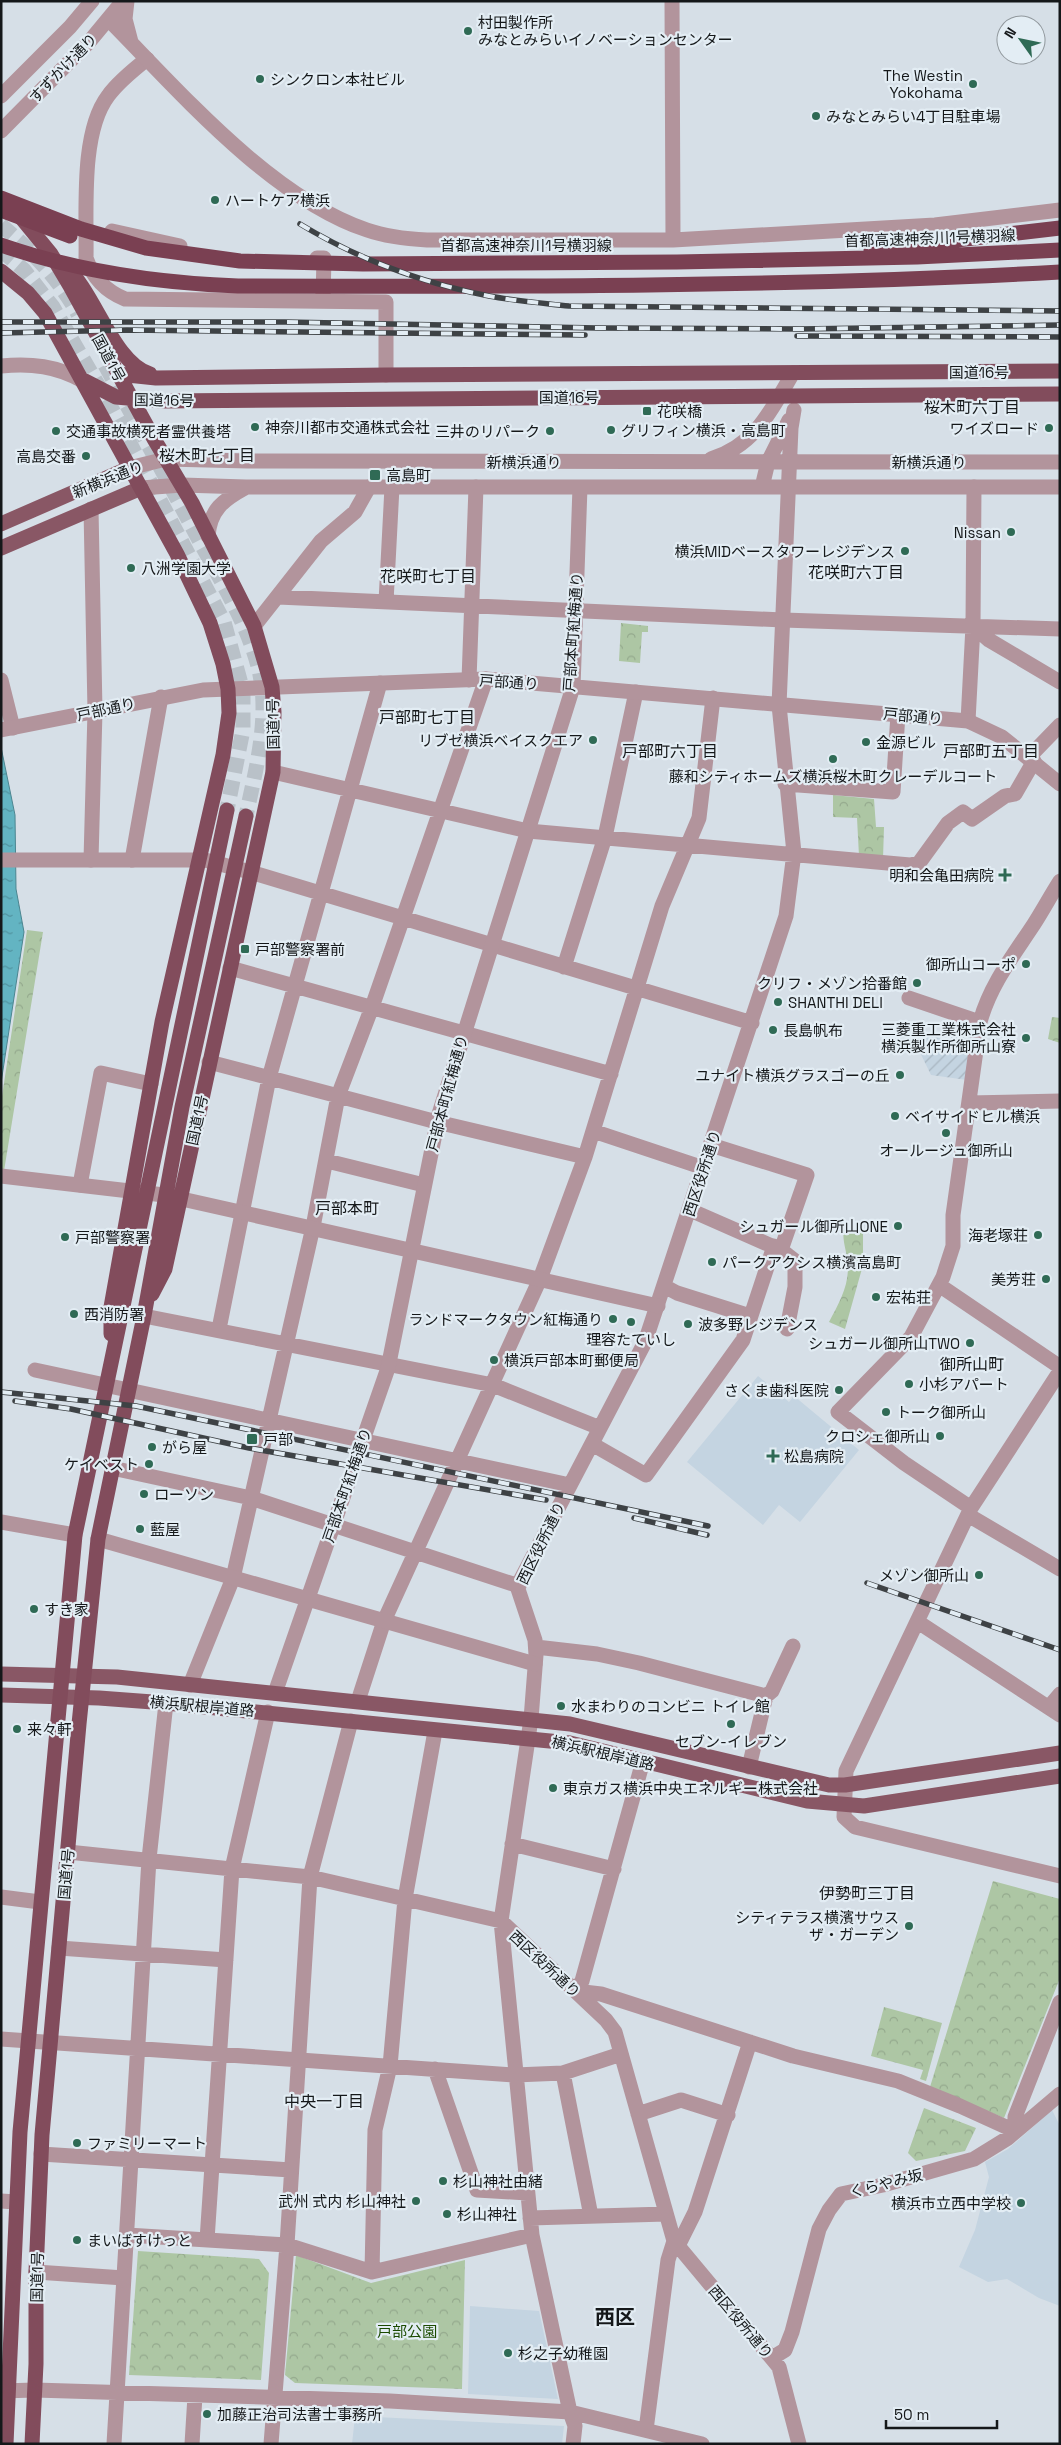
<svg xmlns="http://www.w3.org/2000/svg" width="1061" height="2445" font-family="'Space Grotesk','Noto Sans JP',sans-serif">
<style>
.built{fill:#c4d4e1}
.industrial{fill:url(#industrial-furrows)}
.forest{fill:url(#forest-crowns)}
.water{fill:url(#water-ripples);stroke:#4c8590}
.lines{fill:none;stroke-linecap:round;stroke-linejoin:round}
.trunk-tunnel{stroke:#b9c1c8;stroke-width:15;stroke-dasharray:15 8;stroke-linecap:butt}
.minor{stroke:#b2949c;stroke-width:15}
.tertiary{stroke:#b2949c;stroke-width:15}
.primary{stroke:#895765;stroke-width:15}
.trunk{stroke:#824c5c;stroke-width:15}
.motorway{stroke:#7a4052;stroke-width:15}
.rail-casing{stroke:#3e4245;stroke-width:5.5}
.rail{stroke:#e3edf4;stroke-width:4;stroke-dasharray:11;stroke-linecap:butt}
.poi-dot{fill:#2f6a55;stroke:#e3edf4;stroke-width:2}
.labels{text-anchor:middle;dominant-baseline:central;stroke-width:4.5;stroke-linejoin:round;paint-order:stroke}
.poi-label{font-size:15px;fill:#15181a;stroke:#e3edf4;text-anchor:start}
.street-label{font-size:15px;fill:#15181a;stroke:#e3edf4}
.park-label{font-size:15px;fill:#1c4b01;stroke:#e3edf4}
.neighbourhood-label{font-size:16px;fill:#15181a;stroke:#e3edf4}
.district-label{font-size:20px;font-weight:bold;fill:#15181a;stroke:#e3edf4}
</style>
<defs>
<pattern id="industrial-furrows" width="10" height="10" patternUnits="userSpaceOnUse" patternTransform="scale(1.25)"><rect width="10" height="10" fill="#c4d4e1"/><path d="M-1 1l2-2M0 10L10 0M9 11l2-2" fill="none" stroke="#a8b5c0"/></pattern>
<pattern id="forest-crowns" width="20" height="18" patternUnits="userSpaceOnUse" patternTransform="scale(1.25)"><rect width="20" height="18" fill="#adc6a4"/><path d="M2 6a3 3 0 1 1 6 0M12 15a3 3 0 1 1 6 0" fill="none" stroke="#94a98d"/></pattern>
<pattern id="water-ripples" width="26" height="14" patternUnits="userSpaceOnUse" patternTransform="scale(1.25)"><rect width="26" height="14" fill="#63b4c2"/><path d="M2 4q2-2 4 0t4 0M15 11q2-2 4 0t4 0" fill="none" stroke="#50919d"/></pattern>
</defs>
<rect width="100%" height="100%" fill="#d6dfe7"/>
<path class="built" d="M758,1376l31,26 5,-6 65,54 -59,72 -21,-17 -16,20 -76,-63z
M1052,2110l8,16v180l-21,-8 -32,-19 -19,3 -29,-15 16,-37 14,-53 -4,-15 23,-13z
M470,2306l69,5 19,88 -90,-5z
M355,2416l209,10 -2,18h-210z"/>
<path class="industrial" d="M956,1019l18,7 -2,18 -21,-6z
M909,1030l62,16 -4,34 -36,-5z"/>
<path class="forest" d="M621,623l27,3v6h-6l-2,31 -21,-2z
M833,795l41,4 2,28h8l-1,32 -24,-3 -2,-38 -24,-1z
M27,930l16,2 -39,239h-3v-68z
M1052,1017l8,1v25l-12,-4z
M845,1222l18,8v35l-18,64 -16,-7c9,-17 19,-34 19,-54 0,-18 -8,-27 -3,-46z
M993,1881l67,18v79l-56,140 -74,-31z
M884,2007l58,16 -16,58 -6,-2 3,-9 -52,-14z
M924,2108l52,20 -11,23 -49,10 -8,-8z
M138,2251l121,8 10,14 -8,107 -132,-5z
M296,2255l75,28 94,-23 -3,129 -167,-6 -10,-8z"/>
<path class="water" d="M1,747l14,68 1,74 8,43 -23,151z"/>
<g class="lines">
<path class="trunk-tunnel" d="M1,225c30,25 58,54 77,89
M1,250l23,20 29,37 59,102 112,213 19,69v39l-16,80
M105,365c32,59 64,118 95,177 22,41 48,83 59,128 11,48 -3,98 -13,146"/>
<path class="minor" d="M147,59c-14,11 -29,23 -39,37 -28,37 -21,116 -22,162 7,20 19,33 39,41l261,3v73
M112,231l68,15
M317,258h7l-1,40
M1,366c30,-3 56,0 82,15
M278,597l505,23 277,9
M386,602l6,-115
M254,626l67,-85 34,-29 14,-25
M973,626l16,14 71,42
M1,680l12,48
M469,680l7,-193
M779,705l15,148 -8,63 -141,426 -125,239 -2,8 17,51 1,15 -5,64 -30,202 105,99 9,12 59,209 105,126 20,77
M968,721l5,-95 1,-139
M273,772l255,59 382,34 9,-2 29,-40 15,-11 9,7 33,-23 10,-2 19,-33
M785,784l108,8 5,-78
M91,860l4,-149 -4,-202
M132,860l29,-163
M250,872l502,151
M564,967l41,-130 31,-145
M230,968l381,106
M909,998l71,24
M209,1062l228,60 148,35
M969,1103l91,-2
M593,1131l111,37
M711,1145l96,30 -26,75
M327,1161l97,24
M80,1185l21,-112 50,11
M690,1210l91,40 14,11v26l-8,42
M939,1285l121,82
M664,1286l13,7 73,23
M144,1316l349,69 107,43
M219,1329l50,-251 111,-395
M35,1370l535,115
M1060,1371l-89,137 -125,263 -2,46 11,10 205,49
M592,1444l54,31 97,-135 31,-94
M112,1468l139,30 268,88
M971,1508l-67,-45 -66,-51 73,-75 32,-60 10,-31v-31l27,-193c10,-37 33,-66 54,-98 9,-14 17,-29 26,-43
M968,1515l92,54
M918,1622l142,93
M536,1647l61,7 42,9 127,33 6,-5 21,-45
M190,1685l43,-107 80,-351 25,-131 34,-89 114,-328
M358,1701l26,-80 156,-342 45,-122 77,-251 37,-88 14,-120
M1049,1707l11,-13
M643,1761l-61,220 -7,10 26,3 192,62 105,25 62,25 55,25v-14l45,-115
M749,1767l17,-71
M512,1844l102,25
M68,1852l242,25 191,44 31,314 38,177 5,14 -2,18
M1,1897l39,5
M59,1948l167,12
M1,2039l514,36 48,-2 58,-19
M435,2069l42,121 50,3
M563,2073l28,143
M638,2114l43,-14 47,15
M41,2154l250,16
M1,2201l15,1
M530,2218l136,-4
M127,2235l160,10 85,27 160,-37
M207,2240l25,-371 36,-157
M678,2246l17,-34 55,-170
M36,2272l88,6
M372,2272l3,-142 15,-64 15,-167 30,-168
M772,2358l13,-8 7,-18 27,-103 10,-19 12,-16 42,-9 91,-26 34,-21 52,-44
M35,2390l355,11 180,11 132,32
M646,2430l22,-170 6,-19
M114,2444l35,-585 17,-156
M192,2444l3,-48
M271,2444l16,-199 23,-368 41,-156"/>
<path class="tertiary" d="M127,1l-2,18 6,23
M672,1l1,239
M109,20c70,71 162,178 258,210 20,7 40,9 60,10h246l262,-15 125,-15
M1,96l69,-69 22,-26
M1,131l88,-89 34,-41
M711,459c45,-14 60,-49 82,-86
M129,468l37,-9 82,2 812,1
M762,487l6,-25 21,-42
M141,488l41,-3 64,2h814
M208,536c2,-26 15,-36 37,-48
M779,705l12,-277 3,-18
M1,730l202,-40 283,-11 482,42 34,16 58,47
M1029,757l31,-32
M1,860h204l45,12
M1,1176l163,19 494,111
M1,1522l74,13
M98,1539l437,125
M275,1693l113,-325 51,-254 134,-427 7,-200
M1,2391l34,-1"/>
<path class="primary" d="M1,524l128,-56
M1,548l140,-60
M1,1674l116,3 453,47 259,61h16l215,-32
M1,1695l98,3 67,5 404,40 237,58 57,5 196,-30"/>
<path class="trunk" d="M19,215l32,39 19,32 84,153 38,64 62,123 18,61 2,25 -1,60 -96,442 -12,55 -13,25
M64,265c31,27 49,98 86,109
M1,271l27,22 17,20 132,241 33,69 13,41 5,25 1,24 -6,42 -61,267 -51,285v27
M118,374l38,4 230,-3 674,-4
M85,381l31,16 45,4 899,-7
M6,2444l14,-312 55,-597 152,-725
M32,2444l4,-80v-92l6,-137 37,-411 19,-185 46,-223 38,-209 64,-291"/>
<path class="motorway" d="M1,198l80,31 65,19 94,13 123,3 314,-2 240,-5 143,-7
M1,210l69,26
M1,245c78,27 155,38 237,41 274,1 548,1 822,-14
M871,250l189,-22"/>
<g class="rail-casing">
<path id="rail" d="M300,224c58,35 122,59 189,72 26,5 53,7 80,10l491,5
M1,322h284l312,6 203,1 260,-4
M1,333l126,-3 458,5
M797,336l263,1
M1,1392l135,14 572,120
M15,1401l56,8 178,39 297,52
M634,1518l73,17
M867,1583l193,67"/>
</g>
<use href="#rail" class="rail"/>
</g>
<g class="poi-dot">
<circle cx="468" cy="31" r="5"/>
<circle cx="260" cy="79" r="5"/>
<circle cx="973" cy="84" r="5"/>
<circle cx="816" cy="116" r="5"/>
<circle cx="215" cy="200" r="5"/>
<rect x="642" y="406" width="10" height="10" rx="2.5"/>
<circle cx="255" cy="427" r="5"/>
<circle cx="1049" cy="428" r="5"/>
<circle cx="611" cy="430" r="5"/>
<circle cx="56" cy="431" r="5"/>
<circle cx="550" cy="431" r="5"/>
<circle cx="86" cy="456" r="5"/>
<rect x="369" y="469" width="12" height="12" rx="2.5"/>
<circle cx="1011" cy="532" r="5"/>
<circle cx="905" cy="551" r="5"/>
<circle cx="131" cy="568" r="5"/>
<circle cx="593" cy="740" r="5"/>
<circle cx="866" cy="742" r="5"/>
<circle cx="833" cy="759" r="5"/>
<path d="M1002.5 867.5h5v5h5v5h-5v5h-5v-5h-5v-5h5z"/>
<rect x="240" y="944" width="10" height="10" rx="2.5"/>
<circle cx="1026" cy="964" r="5"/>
<circle cx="917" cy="983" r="5"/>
<circle cx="778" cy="1002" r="5"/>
<circle cx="773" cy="1030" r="5"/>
<circle cx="1026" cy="1038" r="5"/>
<circle cx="900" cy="1075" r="5"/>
<circle cx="895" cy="1116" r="5"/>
<circle cx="946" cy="1133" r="5"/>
<circle cx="898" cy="1226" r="5"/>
<circle cx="1038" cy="1235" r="5"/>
<circle cx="65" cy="1237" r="5"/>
<circle cx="712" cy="1262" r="5"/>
<circle cx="1046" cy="1279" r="5"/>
<circle cx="876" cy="1297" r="5"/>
<circle cx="74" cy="1314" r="5"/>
<circle cx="613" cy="1319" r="5"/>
<circle cx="631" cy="1322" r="5"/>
<circle cx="688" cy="1324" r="5"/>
<circle cx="970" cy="1343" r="5"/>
<circle cx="494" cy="1360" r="5"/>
<circle cx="909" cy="1384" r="5"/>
<circle cx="839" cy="1390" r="5"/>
<circle cx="886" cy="1412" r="5"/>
<circle cx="940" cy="1436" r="5"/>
<rect x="246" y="1433" width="12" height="12" rx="2.5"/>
<circle cx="152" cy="1447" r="5"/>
<path d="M770.5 1448.5h5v5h5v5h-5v5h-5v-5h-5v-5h5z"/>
<circle cx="149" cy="1464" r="5"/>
<circle cx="144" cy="1494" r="5"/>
<circle cx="140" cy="1529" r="5"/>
<circle cx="979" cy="1575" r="5"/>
<circle cx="34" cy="1609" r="5"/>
<circle cx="561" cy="1706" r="5"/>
<circle cx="731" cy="1724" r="5"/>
<circle cx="17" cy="1729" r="5"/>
<circle cx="553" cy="1788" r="5"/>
<circle cx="909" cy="1926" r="5"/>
<circle cx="77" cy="2143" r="5"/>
<circle cx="443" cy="2181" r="5"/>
<circle cx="416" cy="2201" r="5"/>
<circle cx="1021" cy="2203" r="5"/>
<circle cx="447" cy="2214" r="5"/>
<circle cx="77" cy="2240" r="5"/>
<circle cx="508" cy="2353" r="5"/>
<circle cx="207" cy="2414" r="5"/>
</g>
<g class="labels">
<g class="poi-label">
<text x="478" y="22">村田製作所<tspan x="478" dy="17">みなとみらいイノベーションセンター</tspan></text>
<text x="963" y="75" text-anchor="end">The Westin<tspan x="963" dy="17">Yokohama</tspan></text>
<text x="270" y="79">シンクロン本社ビル</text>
<text x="826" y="116">みなとみらい4丁目駐車場</text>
<text x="225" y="200">ハートケア横浜</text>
<text x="657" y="411">花咲橋</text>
<text x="265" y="427">神奈川都市交通株式会社</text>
<text x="1039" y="428" text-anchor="end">ワイズロード</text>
<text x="621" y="430">グリフィン横浜・高島町</text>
<text x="66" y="431">交通事故横死者霊供養塔</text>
<text x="540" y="431" text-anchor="end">三井のリパーク</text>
<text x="76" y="456" text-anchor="end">高島交番</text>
<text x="386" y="475">高島町</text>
<text x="1001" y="532" text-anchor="end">Nissan</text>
<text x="895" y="551" text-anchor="end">横浜MIDベースタワーレジデンス</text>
<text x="141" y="568">八洲学園大学</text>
<text x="583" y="740" text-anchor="end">リブゼ横浜ベイスクエア</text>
<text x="876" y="742">金源ビル</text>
<text x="833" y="776" text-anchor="middle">藤和シティホームズ横浜桜木町クレーデルコート</text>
<text x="994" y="875" text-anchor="end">明和会亀田病院</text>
<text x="255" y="949">戸部警察署前</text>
<text x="1016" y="964" text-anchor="end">御所山コーポ</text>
<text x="907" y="983" text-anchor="end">クリフ・メゾン拾番館</text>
<text x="788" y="1002">SHANTHI DELI</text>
<text x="1016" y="1029" text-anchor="end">三菱重工業株式会社<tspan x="1016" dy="17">横浜製作所御所山寮</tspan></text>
<text x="783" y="1030">長島帆布</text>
<text x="890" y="1075" text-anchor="end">ユナイト横浜グラスゴーの丘</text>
<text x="905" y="1116">ベイサイドヒル横浜</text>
<text x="946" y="1150" text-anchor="middle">オールージュ御所山</text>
<text x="888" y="1226" text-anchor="end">シュガール御所山ONE</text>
<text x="1028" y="1235" text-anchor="end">海老塚荘</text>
<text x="75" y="1237">戸部警察署</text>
<text x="722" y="1262">パークアクシス横濱高島町</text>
<text x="1036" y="1279" text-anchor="end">美芳荘</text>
<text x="886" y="1297">宏祐荘</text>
<text x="84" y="1314">西消防署</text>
<text x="603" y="1319" text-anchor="end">ランドマークタウン紅梅通り</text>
<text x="698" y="1324">波多野レジデンス</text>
<text x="631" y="1339" text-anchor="middle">理容たていし</text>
<text x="960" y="1343" text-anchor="end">シュガール御所山TWO</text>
<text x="504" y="1360">横浜戸部本町郵便局</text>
<text x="919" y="1384">小杉アパート</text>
<text x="829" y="1390" text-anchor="end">さくま歯科医院</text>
<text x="896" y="1412">トーク御所山</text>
<text x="930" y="1436" text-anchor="end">クロシェ御所山</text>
<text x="263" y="1439">戸部</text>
<text x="162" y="1447">がら屋</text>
<text x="784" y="1456">松島病院</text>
<text x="139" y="1464" text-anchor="end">ケイベスト</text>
<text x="154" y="1494">ローソン</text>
<text x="150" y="1529">藍屋</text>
<text x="969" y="1575" text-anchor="end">メゾン御所山</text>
<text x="44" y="1609">すき家</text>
<text x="571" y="1706">水まわりのコンビニ トイレ館</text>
<text x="27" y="1729">来々軒</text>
<text x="731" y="1741" text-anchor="middle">セブン-イレブン</text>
<text x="563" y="1788">東京ガス横浜中央エネルギー株式会社</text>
<text x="899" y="1917" text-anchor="end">シティテラス横濱サウス<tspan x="899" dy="17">ザ・ガーデン</tspan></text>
<text x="87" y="2143">ファミリーマート</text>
<text x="453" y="2181">杉山神社由緒</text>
<text x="406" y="2201" text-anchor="end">武州 式内 杉山神社</text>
<text x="1011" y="2203" text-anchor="end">横浜市立西中学校</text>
<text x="457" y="2214">杉山神社</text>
<text x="87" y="2240">まいばすけっと</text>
<text x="518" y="2353">杉之子幼稚園</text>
<text x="217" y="2414">加藤正治司法書士事務所</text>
</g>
<g class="street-label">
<text transform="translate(63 68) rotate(-46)">すずかけ通り</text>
<text transform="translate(930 238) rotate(-2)">首都高速神奈川1号横羽線</text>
<text x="526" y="245">首都高速神奈川1号横羽線</text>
<text transform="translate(109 358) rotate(61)">国道1号</text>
<text x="979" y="372">国道16号</text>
<text x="569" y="397">国道16号</text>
<text transform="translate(164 400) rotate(1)">国道16号</text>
<text x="524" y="462">新横浜通り</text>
<text x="929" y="462">新横浜通り</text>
<text transform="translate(108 479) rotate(-22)">新横浜通り</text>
<text transform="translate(573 632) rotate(-86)">戸部本町紅梅通り</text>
<text transform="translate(509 682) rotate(4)">戸部通り</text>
<text transform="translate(106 709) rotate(-12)">戸部通り</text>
<text transform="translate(913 716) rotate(5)">戸部通り</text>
<text transform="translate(273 724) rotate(-91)">国道1号</text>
<text transform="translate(447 1093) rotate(-75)">戸部本町紅梅通り</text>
<text transform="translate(197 1120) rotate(-78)">国道1号</text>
<text transform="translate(702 1173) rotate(-72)">西区役所通り</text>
<text transform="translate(347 1485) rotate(-71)">戸部本町紅梅通り</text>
<text transform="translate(541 1543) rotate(-64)">西区役所通り</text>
<text transform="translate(202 1706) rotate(5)">横浜駅根岸道路</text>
<text transform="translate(603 1753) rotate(13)">横浜駅根岸道路</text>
<text transform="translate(66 1874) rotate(-85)">国道1号</text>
<text transform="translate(545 1964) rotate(43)">西区役所通り</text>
<text transform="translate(886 2183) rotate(-14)">くらやみ坂</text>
<text transform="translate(37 2277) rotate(-89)">国道1号</text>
<text transform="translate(741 2322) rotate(50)">西区役所通り</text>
</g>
<g class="park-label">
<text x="407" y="2331">戸部公園</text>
</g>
<g class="neighbourhood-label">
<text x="972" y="407">桜木町六丁目</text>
<text x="207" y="455">桜木町七丁目</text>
<text x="856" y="572">花咲町六丁目</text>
<text x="428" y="576">花咲町七丁目</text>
<text x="427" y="717">戸部町七丁目</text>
<text x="670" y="751">戸部町六丁目</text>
<text x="991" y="751">戸部町五丁目</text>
<text x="347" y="1208">戸部本町</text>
<text x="972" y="1364">御所山町</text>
<text x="867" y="1893">伊勢町三丁目</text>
<text x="324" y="2101">中央一丁目</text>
</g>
<g class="district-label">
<text x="615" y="2317">西区</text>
</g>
</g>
<rect width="1061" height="2445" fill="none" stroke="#15181a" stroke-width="5"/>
<g transform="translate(1021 40) rotate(303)"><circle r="24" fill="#e3edf4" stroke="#91989d"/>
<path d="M0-4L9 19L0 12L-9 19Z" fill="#2f6a55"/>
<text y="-8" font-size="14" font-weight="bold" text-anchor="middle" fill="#15181a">N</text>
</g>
<path d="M886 2420v8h111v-8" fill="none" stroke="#15181a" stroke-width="2.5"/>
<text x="894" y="2420" font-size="15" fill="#15181a" stroke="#e3edf4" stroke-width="4" paint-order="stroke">50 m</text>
</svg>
